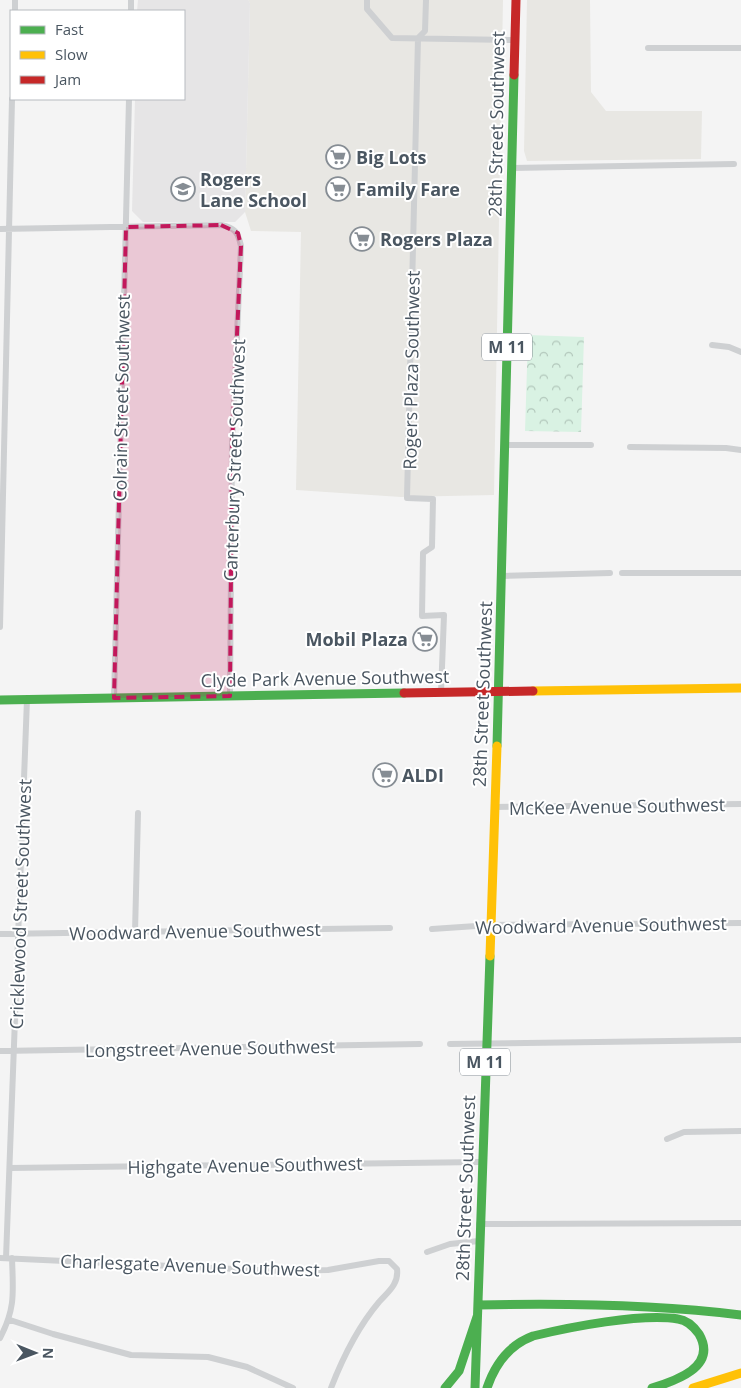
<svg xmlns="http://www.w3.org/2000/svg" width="741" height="1388" font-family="'Open Sans',sans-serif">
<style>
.commercial{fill:#e8e7e3}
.education{fill:#e6e5e6}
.park{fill:url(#park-crowns)}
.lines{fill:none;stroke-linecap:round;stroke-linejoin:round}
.street{stroke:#ced0d2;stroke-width:6}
.fast{stroke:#4caf50;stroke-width:9}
.slow{stroke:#ffc107;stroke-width:9}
.jam{stroke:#c62828;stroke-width:9}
.marked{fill:#c2185b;fill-opacity:0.2;stroke:#c2185b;stroke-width:4;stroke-dasharray:10 6;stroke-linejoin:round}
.labels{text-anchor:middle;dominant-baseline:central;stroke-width:4;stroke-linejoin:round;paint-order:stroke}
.shield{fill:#fff;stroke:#808990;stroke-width:1}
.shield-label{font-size:16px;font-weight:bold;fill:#4a5661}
.street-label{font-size:18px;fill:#4a5661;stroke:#fff}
.poi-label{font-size:18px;font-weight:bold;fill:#4a5661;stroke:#fff;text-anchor:start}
</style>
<defs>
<pattern id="park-crowns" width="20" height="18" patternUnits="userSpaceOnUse" patternTransform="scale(1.25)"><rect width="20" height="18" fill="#d9f2e3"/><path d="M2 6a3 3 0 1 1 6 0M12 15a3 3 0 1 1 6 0" fill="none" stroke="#b2c7bb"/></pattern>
</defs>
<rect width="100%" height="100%" fill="#f4f4f4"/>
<path class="commercial" d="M248,0h255l-9,495 -93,2 -105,-7 5,-258 -50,-1 -6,-19 5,-209z
M527,0h63l1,92 15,19h96l-1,48 -174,2 -3,-10z"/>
<path class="education" d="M138,0h110l2,3 -5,209 -10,10h-92l-11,-11 3,-112h49v-88h-47z"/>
<path class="park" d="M528,335l56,2 -3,95 -56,-1z"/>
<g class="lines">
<path class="street" d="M367,0v9l25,29 122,2
M426,0l-1,31 -7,7 -11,460 26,1 -1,48 -9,6 -1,63 22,-1 -3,78
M15,11v-11
M131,11v-11
M648,48h93
M512,168l222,-4
M0,229l221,-4c14,3 17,7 20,21l-9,200 -2,250
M712,345l17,2 12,5
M505,445h86
M630,447l96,1 15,2
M622,573h119
M502,576l108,-3
M0,627l12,-528
M114,698l15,-599
M494,807l247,-3
M432,929l59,-4 250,-2
M135,932l3,-119
M0,934l390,-6
M450,1044l291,-4
M0,1051l420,-7
M667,1139l17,-7 57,-1
M10,1168l471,-6
M479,1224l262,-1
M427,1252l23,-8 29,-3
M0,1258l280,13 48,-1 51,-9h10l8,8c2,15 -9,23 -18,33 -22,26 -36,55 -48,86
M6,1258l21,-559
M10,1320l43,14 78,21 77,2 39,10 46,21
M0,1338c16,-30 13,-47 12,-80"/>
<path class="fast" d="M0,700l404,-7
M497,746l17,-671
M478,1305c88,-2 175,-1 263,10
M445,1388l14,-17 18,-54
M475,1388l15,-432
M487,1388c8,-24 22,-43 46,-52 37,-9 108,-23 145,-17 8,1 16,8 21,15 19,33 -24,47 -47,54"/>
<path class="slow" d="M533,691l208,-3
M490,956l7,-210
M693,1388l48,-15"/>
<path class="jam" d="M514,75l2,-75
M404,693l129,-2"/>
</g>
<path class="marked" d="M221,225l17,8 3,13 -9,200 -2,250 -116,2 12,-471z"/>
<defs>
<g id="supermarket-ring" transform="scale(1.25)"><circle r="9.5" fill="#fff" stroke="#868d94" stroke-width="1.5"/><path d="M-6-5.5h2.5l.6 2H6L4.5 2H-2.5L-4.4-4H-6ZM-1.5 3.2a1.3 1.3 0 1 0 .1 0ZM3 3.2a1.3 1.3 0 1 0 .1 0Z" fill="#868d94"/></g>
<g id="school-ring" transform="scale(1.25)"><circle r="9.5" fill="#fff" stroke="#868d94" stroke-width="1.5"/><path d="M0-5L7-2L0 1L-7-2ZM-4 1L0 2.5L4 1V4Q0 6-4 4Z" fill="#868d94"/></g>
</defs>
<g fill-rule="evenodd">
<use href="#supermarket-ring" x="338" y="157"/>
<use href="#school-ring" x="183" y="189"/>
<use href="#supermarket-ring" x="338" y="189"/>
<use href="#supermarket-ring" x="362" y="239"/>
<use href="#supermarket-ring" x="425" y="639"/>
<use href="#supermarket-ring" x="385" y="775"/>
</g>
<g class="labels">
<g class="shield">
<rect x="482" y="333.5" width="50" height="27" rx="4"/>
<rect x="460" y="1048.5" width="50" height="27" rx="4"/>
</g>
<g class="shield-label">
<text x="507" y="347">M 11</text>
<text x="485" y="1062">M 11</text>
</g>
<g class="street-label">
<text transform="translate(496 124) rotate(-89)">28th Street Southwest</text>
<text transform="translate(411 370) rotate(-89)">Rogers Plaza Southwest</text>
<text transform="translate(121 398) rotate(-89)">Colrain Street Southwest</text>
<text transform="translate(234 460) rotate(-88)">Canterbury Street Southwest</text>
<text transform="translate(325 678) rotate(-1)">Clyde Park Avenue Southwest</text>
<text transform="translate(482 694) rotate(-88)">28th Street Southwest</text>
<text transform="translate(617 806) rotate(-1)">McKee Avenue Southwest</text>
<text transform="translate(20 904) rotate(-88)">Cricklewood Street Southwest</text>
<text transform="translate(601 925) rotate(-1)">Woodward Avenue Southwest</text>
<text transform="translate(195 931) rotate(-1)">Woodward Avenue Southwest</text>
<text transform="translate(210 1048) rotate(-1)">Longstreet Avenue Southwest</text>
<text transform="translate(245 1165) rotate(-1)">Highgate Avenue Southwest</text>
<text transform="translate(465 1188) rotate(-88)">28th Street Southwest</text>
<text transform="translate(190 1265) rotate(2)">Charlesgate Avenue Southwest</text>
</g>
<g class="poi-label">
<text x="356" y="157">Big Lots</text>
<text x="200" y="179">Rogers<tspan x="200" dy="21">Lane School</tspan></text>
<text x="356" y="189">Family Fare</text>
<text x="380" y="239">Rogers Plaza</text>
<text x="408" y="639" text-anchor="end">Mobil Plaza</text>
<text x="402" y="775">ALDI</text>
</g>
</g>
<rect x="10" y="10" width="175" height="90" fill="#ffffff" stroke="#b7bbc0"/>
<rect x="20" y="26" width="25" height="8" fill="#4caf50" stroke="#b7bbc0"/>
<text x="55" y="35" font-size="15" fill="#4a5661">Fast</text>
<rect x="20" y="51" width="25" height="8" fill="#ffc107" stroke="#b7bbc0"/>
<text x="55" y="60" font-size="15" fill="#4a5661">Slow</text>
<rect x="20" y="76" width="25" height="8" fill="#c62828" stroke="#b7bbc0"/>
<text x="55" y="85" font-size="15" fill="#4a5661">Jam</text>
<g transform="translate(35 1353) rotate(91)" stroke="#ffffff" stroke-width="4" paint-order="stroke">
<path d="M0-4L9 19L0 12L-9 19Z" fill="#4a5661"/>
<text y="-8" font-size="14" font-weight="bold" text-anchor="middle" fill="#4a5661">N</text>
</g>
</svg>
